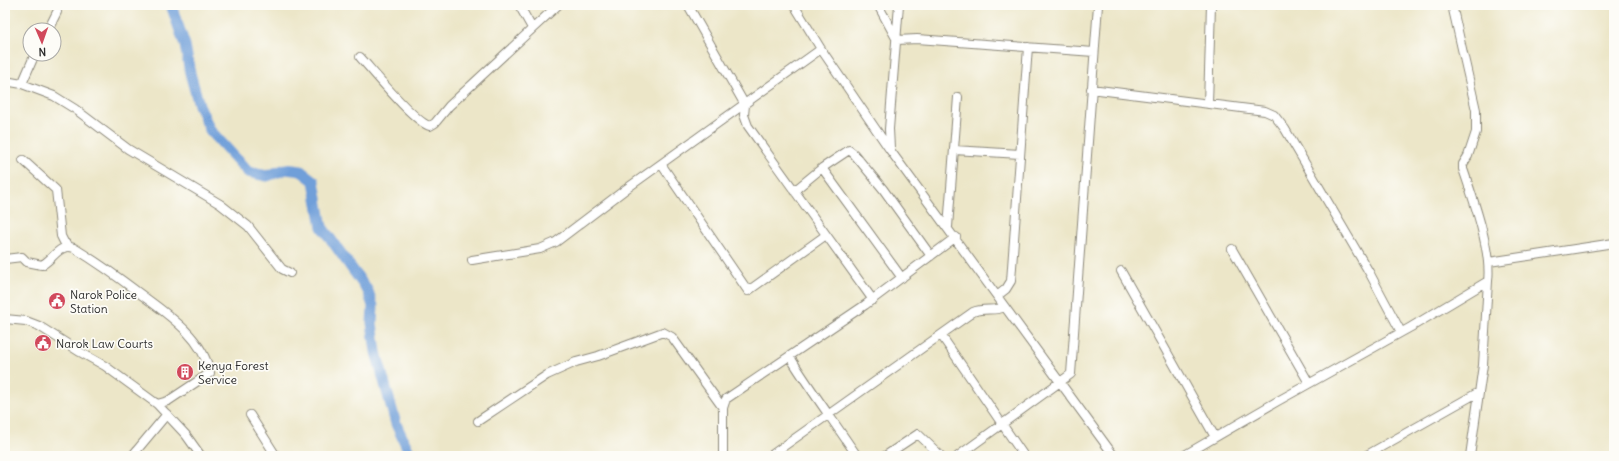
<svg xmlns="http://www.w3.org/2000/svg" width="1619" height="461" font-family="Delius,sans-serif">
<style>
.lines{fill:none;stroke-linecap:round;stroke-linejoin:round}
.river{stroke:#6f9fd9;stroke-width:11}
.minor-casing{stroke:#8c887a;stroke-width:10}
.minor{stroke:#fff;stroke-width:8}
.labels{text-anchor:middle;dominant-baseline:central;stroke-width:3.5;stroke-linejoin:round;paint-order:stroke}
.poi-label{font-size:12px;fill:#2b2b2b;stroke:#fdfcf7;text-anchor:start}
</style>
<rect width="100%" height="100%" fill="#fdfcf7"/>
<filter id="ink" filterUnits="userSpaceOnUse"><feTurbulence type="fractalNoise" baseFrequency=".025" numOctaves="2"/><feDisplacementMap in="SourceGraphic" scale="8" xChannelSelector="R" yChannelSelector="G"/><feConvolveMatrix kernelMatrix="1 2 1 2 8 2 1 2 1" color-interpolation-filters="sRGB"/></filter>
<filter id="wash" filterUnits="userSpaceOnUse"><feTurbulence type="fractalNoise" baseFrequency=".012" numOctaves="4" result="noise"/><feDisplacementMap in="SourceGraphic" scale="16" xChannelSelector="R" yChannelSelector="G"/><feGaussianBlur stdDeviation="0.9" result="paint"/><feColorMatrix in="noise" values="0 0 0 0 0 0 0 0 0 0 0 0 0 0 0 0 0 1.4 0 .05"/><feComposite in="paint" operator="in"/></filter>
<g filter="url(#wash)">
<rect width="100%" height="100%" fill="#ece6c8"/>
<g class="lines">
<path class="river" d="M171,5l14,40 5,28 9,32 11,25 38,42 19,4 19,-7 15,2 13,10 8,46 46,64 5,15 -1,17 4,29 20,72 15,32"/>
</g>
</g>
<g filter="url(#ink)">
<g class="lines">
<g class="minor-casing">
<path id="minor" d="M519,5l13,23
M688,5l57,100 -1,10 4,11 125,174
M794,5l27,44 69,101 224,306
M878,5l19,35 20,-1 177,13
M48,30l9,-18
M360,57c12,13 55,66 70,69l5,-3 14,-17 109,-101
M5,81l17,3 32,12 21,13 53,40 92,55 28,22 34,43 8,4
M22,84l13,-30
M1091,89l174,22 9,4 11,14 84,143 32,60
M1208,104l3,-99
M890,148l-1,-19 10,-124
M954,150l66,4
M23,160l33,30 5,46 3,6 5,4
M661,164l87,127 78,-56
M822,168l80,110
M794,191l28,-23 27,-18 5,4 29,35 48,67
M948,227l10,-130
M1232,249l77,134
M5,259l17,-2 5,5 15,3c11,-6 18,-22 32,-17 23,14 44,29 65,45 27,20 64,44 71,80l-42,28 -11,3
M472,260l68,-11 16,-7 70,-53 195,-140
M1489,262l125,-19
M1121,271l94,166
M997,296l9,-7 5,-8 17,-234
M5,319l21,2 13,5 41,26 25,14 52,38 29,31 15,21
M941,335l83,121
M790,357c21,34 45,66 67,99
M250,415l26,41
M478,421l69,-46 29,-13 22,-6 65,-24 9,5 51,71
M132,456l35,-42
M723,456v-48l3,-9 139,-94 91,-68
M770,456l203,-144c11,-5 21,0 32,-5
M885,456l33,-22 23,22
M958,456l113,-82 27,-369
M1183,456l93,-54 135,-75 77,-46c4,-29 -15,-83 -25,-112v-5l5,-8 8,-24v-22l-24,-105
M1365,456l114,-64
M1470,456l13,-91 5,-84"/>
</g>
<use href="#minor" class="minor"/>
</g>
</g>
<defs>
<g id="civic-disc" transform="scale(0.9)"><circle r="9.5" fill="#d1495b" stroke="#fdfcf7"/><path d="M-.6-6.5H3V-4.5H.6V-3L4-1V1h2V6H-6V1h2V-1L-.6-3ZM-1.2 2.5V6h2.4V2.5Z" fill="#fff"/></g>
<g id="building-disc" transform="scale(0.9)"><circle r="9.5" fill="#d1495b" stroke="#fdfcf7"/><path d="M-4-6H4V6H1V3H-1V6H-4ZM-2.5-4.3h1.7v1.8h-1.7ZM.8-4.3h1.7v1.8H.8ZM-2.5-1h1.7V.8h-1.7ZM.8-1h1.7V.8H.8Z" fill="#fff"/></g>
</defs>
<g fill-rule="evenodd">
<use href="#civic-disc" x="57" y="301"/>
<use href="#civic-disc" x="43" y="343"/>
<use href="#building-disc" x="185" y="372"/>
</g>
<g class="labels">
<g class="poi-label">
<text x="70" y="294">Narok Police<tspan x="70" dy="14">Station</tspan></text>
<text x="56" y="343">Narok Law Courts</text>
<text x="198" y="365">Kenya Forest<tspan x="198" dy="14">Service</tspan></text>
</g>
</g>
<rect width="1619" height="461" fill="none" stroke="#fdfcf7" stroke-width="20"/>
<g transform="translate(42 42) rotate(178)"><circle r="19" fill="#fdfcf7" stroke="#a9a8a5"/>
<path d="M0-3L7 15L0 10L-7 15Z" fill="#d1495b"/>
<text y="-6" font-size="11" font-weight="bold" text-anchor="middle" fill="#2b2b2b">N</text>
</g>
</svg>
